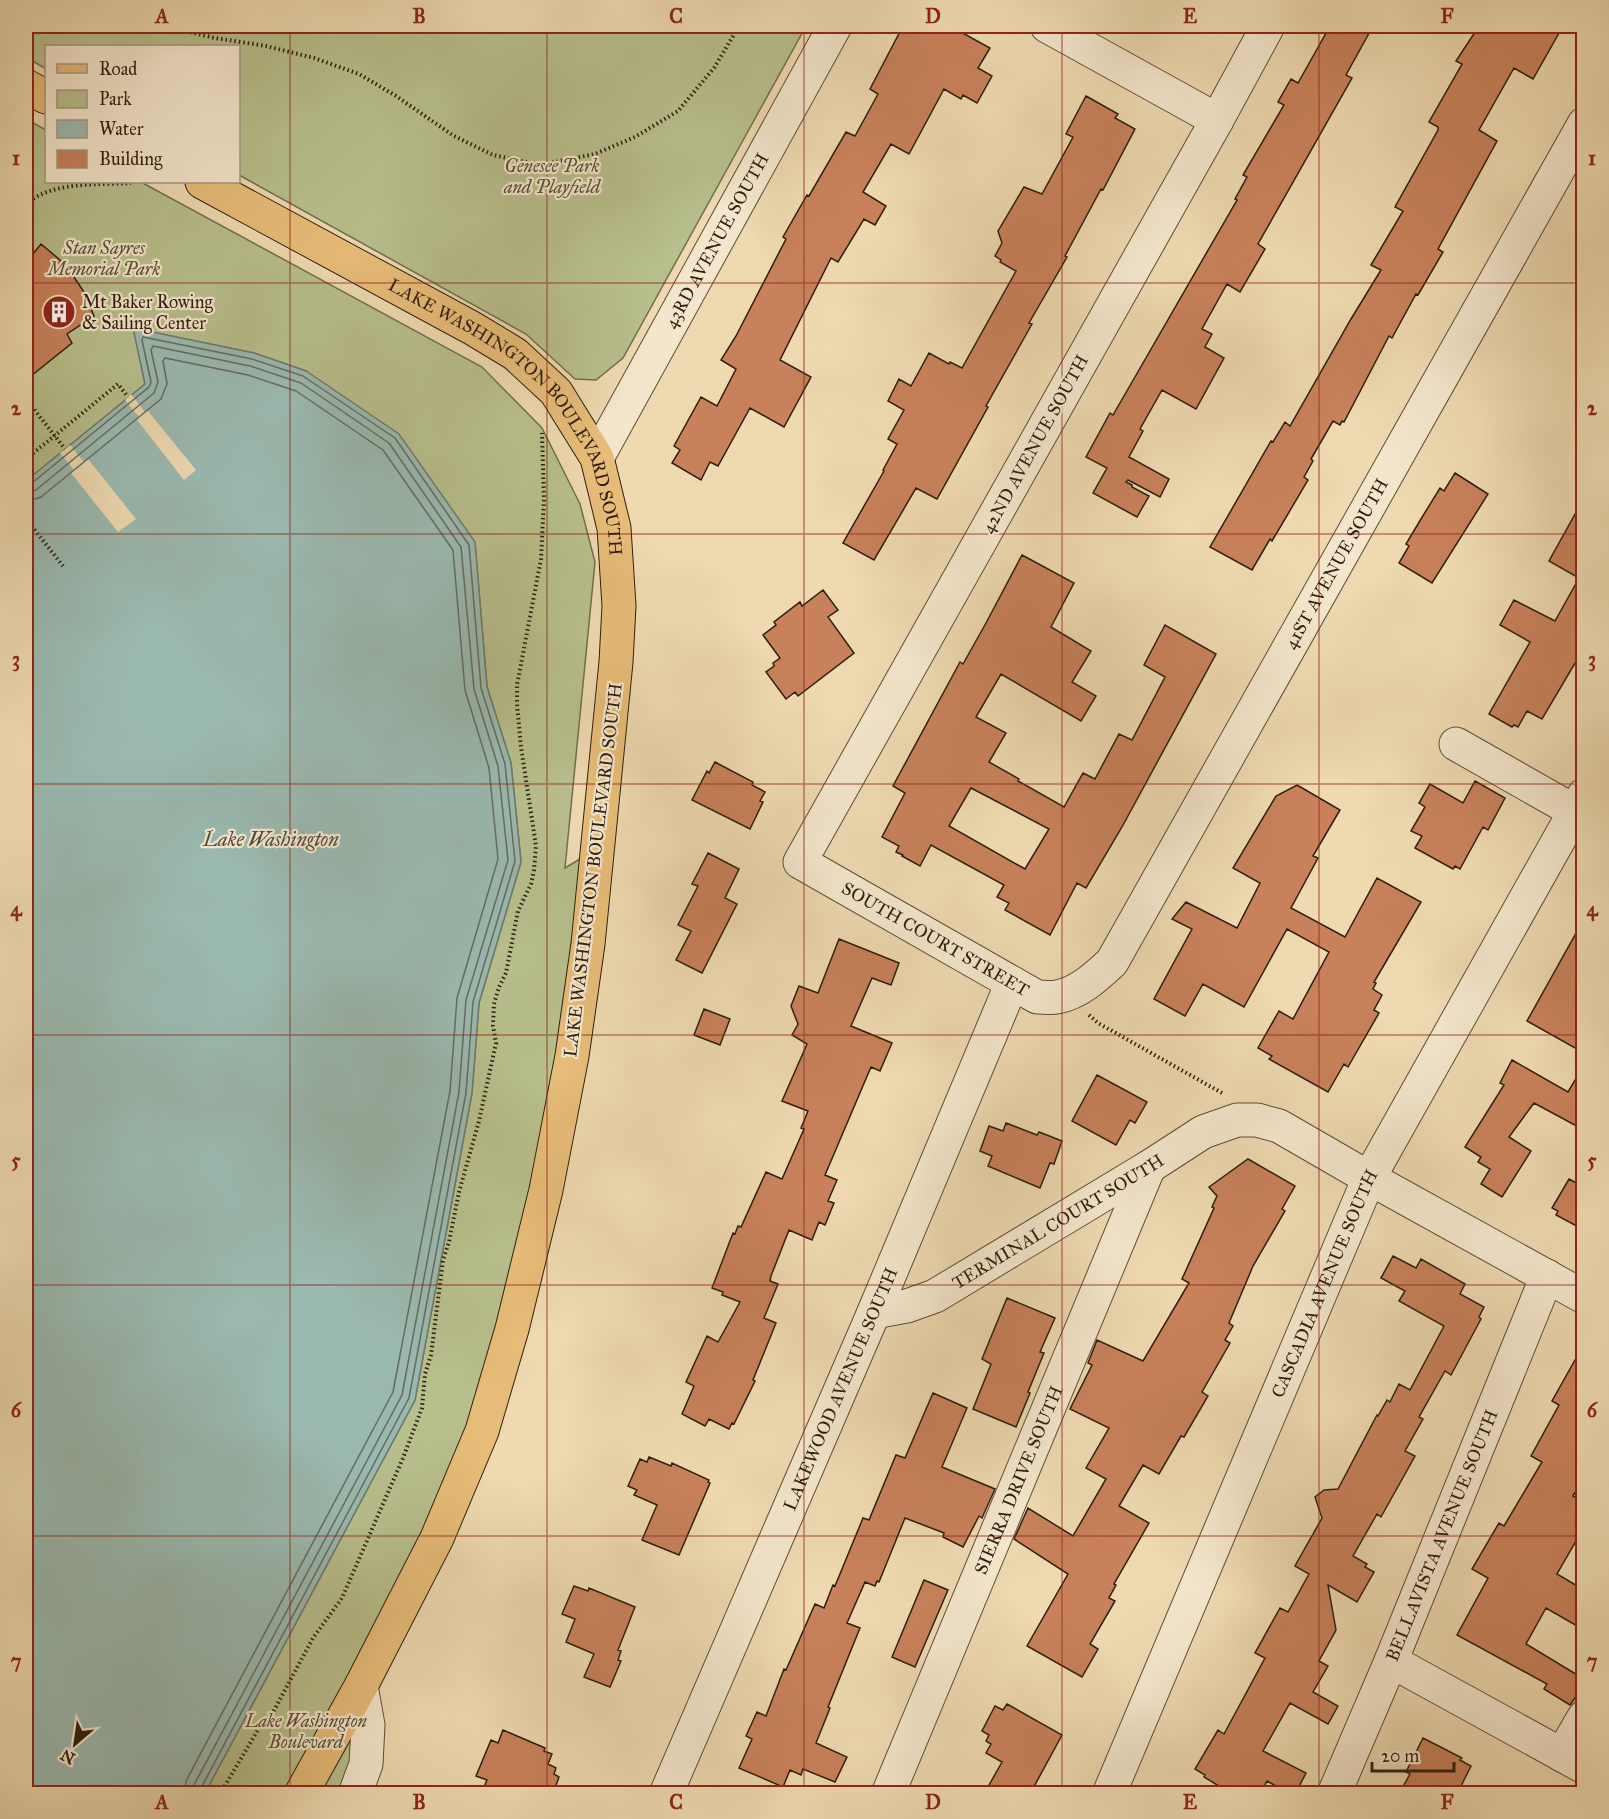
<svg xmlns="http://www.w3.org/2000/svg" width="1609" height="1819" font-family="'IM FELL Great Primer',serif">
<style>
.green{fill:#b7bf8c;stroke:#726e4e;stroke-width:1.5}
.water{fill:#9ab9b0;stroke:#6e7b70;stroke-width:1.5}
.pier{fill:#eed9b0}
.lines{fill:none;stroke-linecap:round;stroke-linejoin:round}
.shore{stroke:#646c60;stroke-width:1.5}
.building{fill:#c8815a;stroke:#2d1e0f;stroke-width:1.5;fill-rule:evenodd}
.minor-casing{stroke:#5d4d37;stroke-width:35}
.major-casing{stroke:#2d1e0f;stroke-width:35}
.path{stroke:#2d1e0f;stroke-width:4;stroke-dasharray:1.5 3;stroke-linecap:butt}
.minor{stroke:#f4e6cc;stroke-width:33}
.major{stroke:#e7bc78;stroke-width:33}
.grid{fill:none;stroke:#8f2418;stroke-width:1.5;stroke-opacity:0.55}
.labels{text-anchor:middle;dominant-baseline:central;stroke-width:4.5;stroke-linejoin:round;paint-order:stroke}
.park-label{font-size:18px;font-style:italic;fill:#564e34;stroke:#f4e6cc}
.street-label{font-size:18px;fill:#2d1e0f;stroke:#f4e6cc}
.poi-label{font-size:18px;fill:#2d1e0f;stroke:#f4e6cc;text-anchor:start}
.water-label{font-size:20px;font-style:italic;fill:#4e4c3f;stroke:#f4e6cc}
.neatline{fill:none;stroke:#8f2418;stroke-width:2}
.grid-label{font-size:20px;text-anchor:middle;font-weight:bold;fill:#8f2418}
</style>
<rect width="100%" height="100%" fill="#eed9b0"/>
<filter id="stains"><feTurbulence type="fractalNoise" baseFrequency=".00333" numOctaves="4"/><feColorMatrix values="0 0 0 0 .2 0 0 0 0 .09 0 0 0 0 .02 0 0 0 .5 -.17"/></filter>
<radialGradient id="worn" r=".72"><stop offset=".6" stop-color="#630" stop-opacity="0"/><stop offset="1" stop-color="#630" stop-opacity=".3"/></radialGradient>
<path class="green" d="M26,26h780l-183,332 -27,22 -21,-1 -49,-45 -287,-159 -1,-129h-192v23l-20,-12z
M26,119l20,11v52h95l341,185 60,61 38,76 15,58 -30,306 33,-20 -86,481 -151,357 -6,107h-150l210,-393 57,-307 7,-90 42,-141 -10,-99 -24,-76 -12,-144 -169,-172 -52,-18 -120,-24 11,55 -119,97z"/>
<path class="water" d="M133,328l121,25 52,18 93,63 76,108 12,145 24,76 10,99 -42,141 -7,90 -57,307 -210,393 -179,1v-1313l119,-97z"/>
<path class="pier" d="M131,394l14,18 3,-1 48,59 -12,10 -47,-60 2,-3 -14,-17z
M70,445l14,17 4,-3 48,60 -18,13 -47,-59 3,-3 -14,-17z"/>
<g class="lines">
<path class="shore" d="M26,485l6,-2 117,-96 2,-5 -9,-42 1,-3 109,22 51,17 92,62 74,107 12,143 24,76 10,97 -42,141 -7,91 -57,305 -208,390 -1,6
M26,492l10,-2 118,-97 4,-11 -7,-32 2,-4 97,20 51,17 88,60 72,104 13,142 24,77 10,94 -42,140 -7,92 -57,303 -208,390 -1,9
M26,502l15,-5 120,-98 6,-15 -4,-23 2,-3 83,17 48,16 87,59 70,100 12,140 24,78 9,91 -41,139 -7,93 -57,301 -207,389 -2,13"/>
</g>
<path class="building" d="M903,26h47l40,22 -12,20 14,8 -15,27 -14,-8 -2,4 -17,-10 -35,65 -18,-10 -28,48 23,14 -11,19 -11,-6 -26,43 -7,-4 -51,102 31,17 -27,50 -34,-19 -32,58 -8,-4 -9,18 -29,-17 8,-13 -6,-4 27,-49 16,9 19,-37 -15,-9 15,-24 50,-97 -3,-2 24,-42 2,1 37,-64 9,4 23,-42 -8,-5z
M1330,26h43l-27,49 6,3 -94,166 7,5 -25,43 -13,-8 -25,45 10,5 -7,13 19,11 -28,51 -34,-19 -22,39 3,2 -14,26 40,22 -9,18 -32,-17 -2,2 6,3v2l17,9 -12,21 -44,-24 14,-25 -21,-11 24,-44 3,2 124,-215 -2,-1 12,-22 -4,-2 41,-70 -6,-3 13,-23 7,4z
M1479,26h84l-30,53 -19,-11 -35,62 18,11 -59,108 5,3 -25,43 -2,-1 -24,44 -3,-2 -45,86 -2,-1 -2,4 -7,-4 -22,38 2,2 -9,16 4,3 -36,61 -2,-2 -18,31 -42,-23 61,-106 2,1 12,-20 5,4 61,-107 30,-49 -10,-5 32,-54 -8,-4 43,-77v-3l-9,-5 33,-58 -6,-3z
M1086,96l32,18 -3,4 20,11 -32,61 -2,-1 -36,67 2,1 -38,66 3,1 -46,82 2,1 -51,92 -21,-11 -42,72 -31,-17 41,-72 -1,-1 14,-26 -9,-5 16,-29 -16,-9 11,-22 12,7 18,-33 20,11 1,-2 12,6 54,-97 -16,-9 1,-2 -6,-4 7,-13 -4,-12 26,-44 18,7 31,-57 -7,-3z
M41,244l19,16 12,14 12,18 10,24 -27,18 5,9 -46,37v-120l6,-5z
M1455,473l33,21 -56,89 -33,-20 10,-17 -3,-2 15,-25 19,-31 4,3z
M1584,498v150l-42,71 -15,-8 -9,16 -4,-2 -2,2 -23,-13 41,-72 -30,-17 14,-25 41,21 24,-43 -30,-17z
M1022,555l52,28 -23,44 40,24 -19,31 24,14 -15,25 -80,-47 -25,43 30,16 -17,29 30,17 -1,2 46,26 19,-34 12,6 24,-45 13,6 33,-63 -21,-12 21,-40 51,29 -94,173 -36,61 -9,-5 -27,52 -45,-25 4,-7 -12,-6 7,-12 -73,-40 -11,21 -18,-10 1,-1 -7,-3 3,-6 -17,-9 23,-44 -12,-7 67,-124 3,2 23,-41zM971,788l78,41 -24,40 -76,-43z
M823,590l15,20 -10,7 26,36 -56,43 -3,-4 -9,7 -20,-27 8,-6 -1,-3 7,-5 -17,-23 13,-10 -2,-3 26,-20 2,4z
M715,762l38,20 -1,3 13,7 -5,9 3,1 -13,27 -58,-29 15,-29 2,2z
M1475,781l30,17 -17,32 -5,-3 -23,42 -5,-3 -2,3 -38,-21 7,-12 -11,-5 14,-24 -6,-4 11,-19 33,19z
M1297,785l43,25 -27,46 5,2 -27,50 54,29 32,-59 44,24 -47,80 2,1 -3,6 9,6 -8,15 5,3 -31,54 -4,-3 -16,28 -59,-33 3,-3 -14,-8 21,-37 14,8 36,-67 -42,-23 -43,78 -41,-23 -18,32 -31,-17 38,-70 -20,-10 14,-17 51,26 23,-45 -27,-15 43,-72z
M708,853l31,16 -14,29 12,6 -35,69 -26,-13 15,-29 -13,-6 20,-39 -6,-2z
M1584,919v134l-57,-32z
M839,939l60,24 -8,22 -19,-7 -21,48 41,17 -12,28 -9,-4 -46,108 12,5 -9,21 6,2 -9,22 -6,-3 -7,18 -23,-10 -18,46 -1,5 8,3 -14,34 12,5 -23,57 2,1 -21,43 -2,-1 -3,6 -20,-10 -4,7 -23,-12 12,-28 -8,-4 21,-46 11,6 22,-40 -18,-7 1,-3 -11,-4 21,-55 2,1 3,-8 3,1 25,-55 16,7 22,-50 -3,-1 7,-17 -26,-10 25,-57 -15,-9 6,-11 -7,-18 8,-20 19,7z
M704,1009l26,10 -10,26 -26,-10z
M1512,1060l56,32 16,-27v65l-50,-27 -25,34 22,14 -29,46 -21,-13 9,-15 -12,-7 3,-5 -16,-10 39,-62 -4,-2z
M1097,1075l50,27 -12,21 -5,-3 -14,25 -44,-24z
M1006,1123l31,12 2,-3 23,9 -8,23 -4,-1 -10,25 -52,-22 4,-10 -12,-5 9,-25 14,5z
M1248,1159l47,27 -13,23 3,2 -32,55 -24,57 4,3 -8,14 5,3 -28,49 6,4 -24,41 -3,-1 -22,38 -16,-9 -24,41 30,17 -35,61 2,1 -7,13 6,3 -25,43 8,5 -16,28 -55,-31 41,-72 -54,-35 14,-31 45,28 33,-57 -20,-11 23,-40 -39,-19 22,-44 -4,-2 9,-23 46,21 46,-78 -7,-4 32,-71 -2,-1 5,-11 -8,-9z
M1569,1179l15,8v43l-28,-15 2,-4 -6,-3z
M1393,1256l23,12 5,-9 44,25 -5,10 24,13 -5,10 2,2 -30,56 -6,-4 -26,46 4,2 -18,32 10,5 -34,61 -4,-3 -24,42 14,8 -2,3 9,5 -17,30 -29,-17 8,45 -17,31 9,5 -15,26 25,14 -10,18 -38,-21 -27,48 43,22 -11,21h-5l-23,-13 -7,13h-28l-28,-17 1,-2 -10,-6 23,-39 6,4 41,-76 -10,-5 25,-45 8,4 21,-38 -14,-8 27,-48 -7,-21 9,-7 14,-1 39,-74 1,1 9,-16 3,2 9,-18 11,6 34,-64 -45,-25 6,-10 -24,-13z
M1007,1298l48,20 -15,34 4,1 -16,39 2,1 -14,34 -43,-18 18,-45 -9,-5z
M1584,1344v134l-11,18 11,6v25l-27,47 27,16v40l-38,-22 -20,36 58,35v6l-14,20 -26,-16 3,-5 -90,-49 31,-57 -16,-9 27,-46 5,3 38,-64 -11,-6 28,-51 -7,-4z
M933,1393l34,15 -25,59 53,22 -13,29 -3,-2 -16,31 -20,-10 1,-4 -39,-15 -26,64 -2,-1 -2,5 -10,-4 -18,41 13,5 -32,79 2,1 -14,35 31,14 -12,25 -32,-13 -2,6 -11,-5 -7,17 -44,-19 13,-29 -6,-3 11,-24 9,4 18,-47 2,1 29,-66 9,4 9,-23 2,1 28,-68 6,2 27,-65 9,3z
M649,1457l22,9 1,-3 37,17 -1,2 2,1 -31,72 -37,-15 15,-35 -23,-10 3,-5 -9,-4 12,-27 7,3z
M924,1580l24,10 -33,77 -23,-10z
M574,1586l14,5 1,-3 46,19 -17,43 3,1 -3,9 3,1 -11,26 -26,-10 10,-23 -28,-12 9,-23 -13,-5z
M1007,1704l55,31 -32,59h-46l18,-32 -16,-9 5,-9 -5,-3 3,-6 -7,-4 13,-25 8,4z
M503,1730l42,18 -1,3 8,3 -4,10 8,4 -2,6 5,3 -6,17h-72l6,-14 -11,-4 15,-36 7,3z
M1423,1738l39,20 -2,2 11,6 -14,28h-58l11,-20 -4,-2z"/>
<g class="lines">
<g class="minor-casing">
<g id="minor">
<path d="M1047,26l170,94"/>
<path id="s1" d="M1268,26l-51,94 -417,742 237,135c7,0 14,1 20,0 22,-4 40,-21 55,-35l472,-838"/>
<path id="s2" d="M597,458l238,-432"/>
<path d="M1456,744l118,67"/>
<path id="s3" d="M874,1312l33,-6 28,-10 214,-129 54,-35 34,-12h20l22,6 90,52 215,119"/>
<path d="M1391,1661l193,106"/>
<path d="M1562,1755l22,-38"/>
<path d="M355,1794l11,-30 2,-39 -7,-39"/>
<path id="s4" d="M666,1794l208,-482 138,-329"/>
<path id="s5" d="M888,1794l261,-627"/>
<path id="s6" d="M1109,1794l260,-616 215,-383"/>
<path id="s7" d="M1334,1794l57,-133 156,-385"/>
</g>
</g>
<g class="major-casing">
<g id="major">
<path d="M26,86l20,11"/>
<path id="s8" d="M202,182l270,146 43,26 41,38 41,66 17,70 5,78 -3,56 -28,282 -16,112 -26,134 -34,139 -30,102 -45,107 -76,148 -60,108"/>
</g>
</g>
<path class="path" d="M164,26l51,12 51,8 48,12 45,16 37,22 58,40 39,19 47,10 55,-11 40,-17 43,-26 36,-43 19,-32 4,-10
M26,204c27,-23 71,-19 105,-21
M26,399l39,50
M26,459l92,-75 10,13
M26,519l37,47
M1089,1015l9,8 124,70
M220,1794l39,-66 13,-14 41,-76 29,-40 61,-140 19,-50 3,-34 6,-19 12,-95 6,-18 10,-50 20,-71 17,-78 -3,-17 1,-22 5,-17 7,-14 12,-62 13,-27 3,-14 2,-24 -15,-99 -4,-43v-19l24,-126 3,-60 -2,-66"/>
<use href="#minor" class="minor"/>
<use href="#major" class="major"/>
</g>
<path class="grid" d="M290,26v1768M547,26v1768M804,26v1768M1062,26v1768M1319,26v1768M26,283h1558M26,534h1558M26,784h1558M26,1035h1558M26,1285h1558M26,1536h1558"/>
<defs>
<g id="building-disc" transform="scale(1.725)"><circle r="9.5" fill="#8f2418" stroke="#f4e6cc"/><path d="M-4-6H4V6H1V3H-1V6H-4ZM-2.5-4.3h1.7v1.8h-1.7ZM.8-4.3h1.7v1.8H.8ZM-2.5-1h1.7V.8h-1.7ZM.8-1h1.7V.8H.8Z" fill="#fff"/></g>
</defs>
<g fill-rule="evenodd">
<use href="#building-disc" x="59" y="312"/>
</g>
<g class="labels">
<g class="park-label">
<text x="552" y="166">Genesee Park<tspan x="552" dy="21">and Playfield</tspan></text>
<text x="104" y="248">Stan Sayres<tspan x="104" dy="21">Memorial Park</tspan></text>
<text x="306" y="1721">Lake Washington<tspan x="306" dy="21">Boulevard</tspan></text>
</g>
<g class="street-label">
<text stroke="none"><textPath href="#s2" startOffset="248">43RD AVENUE SOUTH</textPath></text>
<text stroke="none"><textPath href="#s8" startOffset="402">LAKE WASHINGTON BOULEVARD SOUTH</textPath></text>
<text transform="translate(1035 444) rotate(-61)">42ND AVENUE SOUTH</text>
<text stroke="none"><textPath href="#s1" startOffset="1774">41ST AVENUE SOUTH</textPath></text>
<text transform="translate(593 870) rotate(-83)">LAKE WASHINGTON BOULEVARD SOUTH</text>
<text stroke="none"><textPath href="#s1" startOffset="1114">SOUTH COURT STREET</textPath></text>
<text stroke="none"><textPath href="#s3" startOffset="207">TERMINAL COURT SOUTH</textPath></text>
<text stroke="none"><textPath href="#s6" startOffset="554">CASCADIA AVENUE SOUTH</textPath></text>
<text stroke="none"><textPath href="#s4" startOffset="441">LAKEWOOD AVENUE SOUTH</textPath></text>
<text stroke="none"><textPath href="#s5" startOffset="340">SIERRA DRIVE SOUTH</textPath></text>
<text stroke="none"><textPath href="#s7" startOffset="280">BELLAVISTA AVENUE SOUTH</textPath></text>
</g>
<g class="poi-label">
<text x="82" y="302">Mt Baker Rowing<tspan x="82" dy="21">&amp; Sailing Center</tspan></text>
</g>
<g class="water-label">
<text x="271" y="839">Lake Washington</text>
</g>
</g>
<rect width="1609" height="1819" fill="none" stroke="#eed9b0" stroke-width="66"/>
<rect x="45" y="45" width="195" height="138" fill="#f4e6cc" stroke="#a49680" stroke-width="1.5"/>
<rect x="57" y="64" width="30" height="9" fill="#e7bc78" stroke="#a49680" stroke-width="1.5"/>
<text x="99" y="75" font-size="18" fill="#2d1e0f">Road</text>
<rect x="57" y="90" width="30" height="18" fill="#b7bf8c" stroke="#a49680" stroke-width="1.5"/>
<text x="99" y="105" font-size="18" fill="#2d1e0f">Park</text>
<rect x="57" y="120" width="30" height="18" fill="#9ab9b0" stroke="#a49680" stroke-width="1.5"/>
<text x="99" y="135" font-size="18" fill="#2d1e0f">Water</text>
<rect x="57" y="150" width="30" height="18" fill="#c8815a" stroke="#a49680" stroke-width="1.5"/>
<text x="99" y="165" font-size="18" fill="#2d1e0f">Building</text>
<g transform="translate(75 1744) rotate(209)" stroke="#f4e6cc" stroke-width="4.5" paint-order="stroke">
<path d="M0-4.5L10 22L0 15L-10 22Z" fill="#2d1e0f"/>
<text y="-9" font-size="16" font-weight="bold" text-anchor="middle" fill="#2d1e0f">N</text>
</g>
<path d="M1372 1762v9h82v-9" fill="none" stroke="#2d1e0f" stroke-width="3"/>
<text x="1381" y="1762" font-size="18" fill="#2d1e0f" stroke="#f4e6cc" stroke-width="4.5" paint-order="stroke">20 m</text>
<rect x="33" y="33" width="1543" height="1753" class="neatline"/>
<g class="grid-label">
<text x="162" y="23">A</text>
<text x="419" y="23">B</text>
<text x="676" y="23">C</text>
<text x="933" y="23">D</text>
<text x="1190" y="23">E</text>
<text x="1447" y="23">F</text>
<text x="16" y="165">1</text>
<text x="1592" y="165">1</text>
<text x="16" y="415">2</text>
<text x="1592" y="415">2</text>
<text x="16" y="666">3</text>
<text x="1592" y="666">3</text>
<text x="16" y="916">4</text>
<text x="1592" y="916">4</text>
<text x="16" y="1167">5</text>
<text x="1592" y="1167">5</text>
<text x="16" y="1417">6</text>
<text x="1592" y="1417">6</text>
<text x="16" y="1668">7</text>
<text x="1592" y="1668">7</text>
<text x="162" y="1809">A</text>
<text x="419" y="1809">B</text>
<text x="676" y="1809">C</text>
<text x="933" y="1809">D</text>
<text x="1190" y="1809">E</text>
<text x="1447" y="1809">F</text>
</g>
<rect width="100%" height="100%" filter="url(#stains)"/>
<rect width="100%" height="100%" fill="url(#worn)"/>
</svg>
